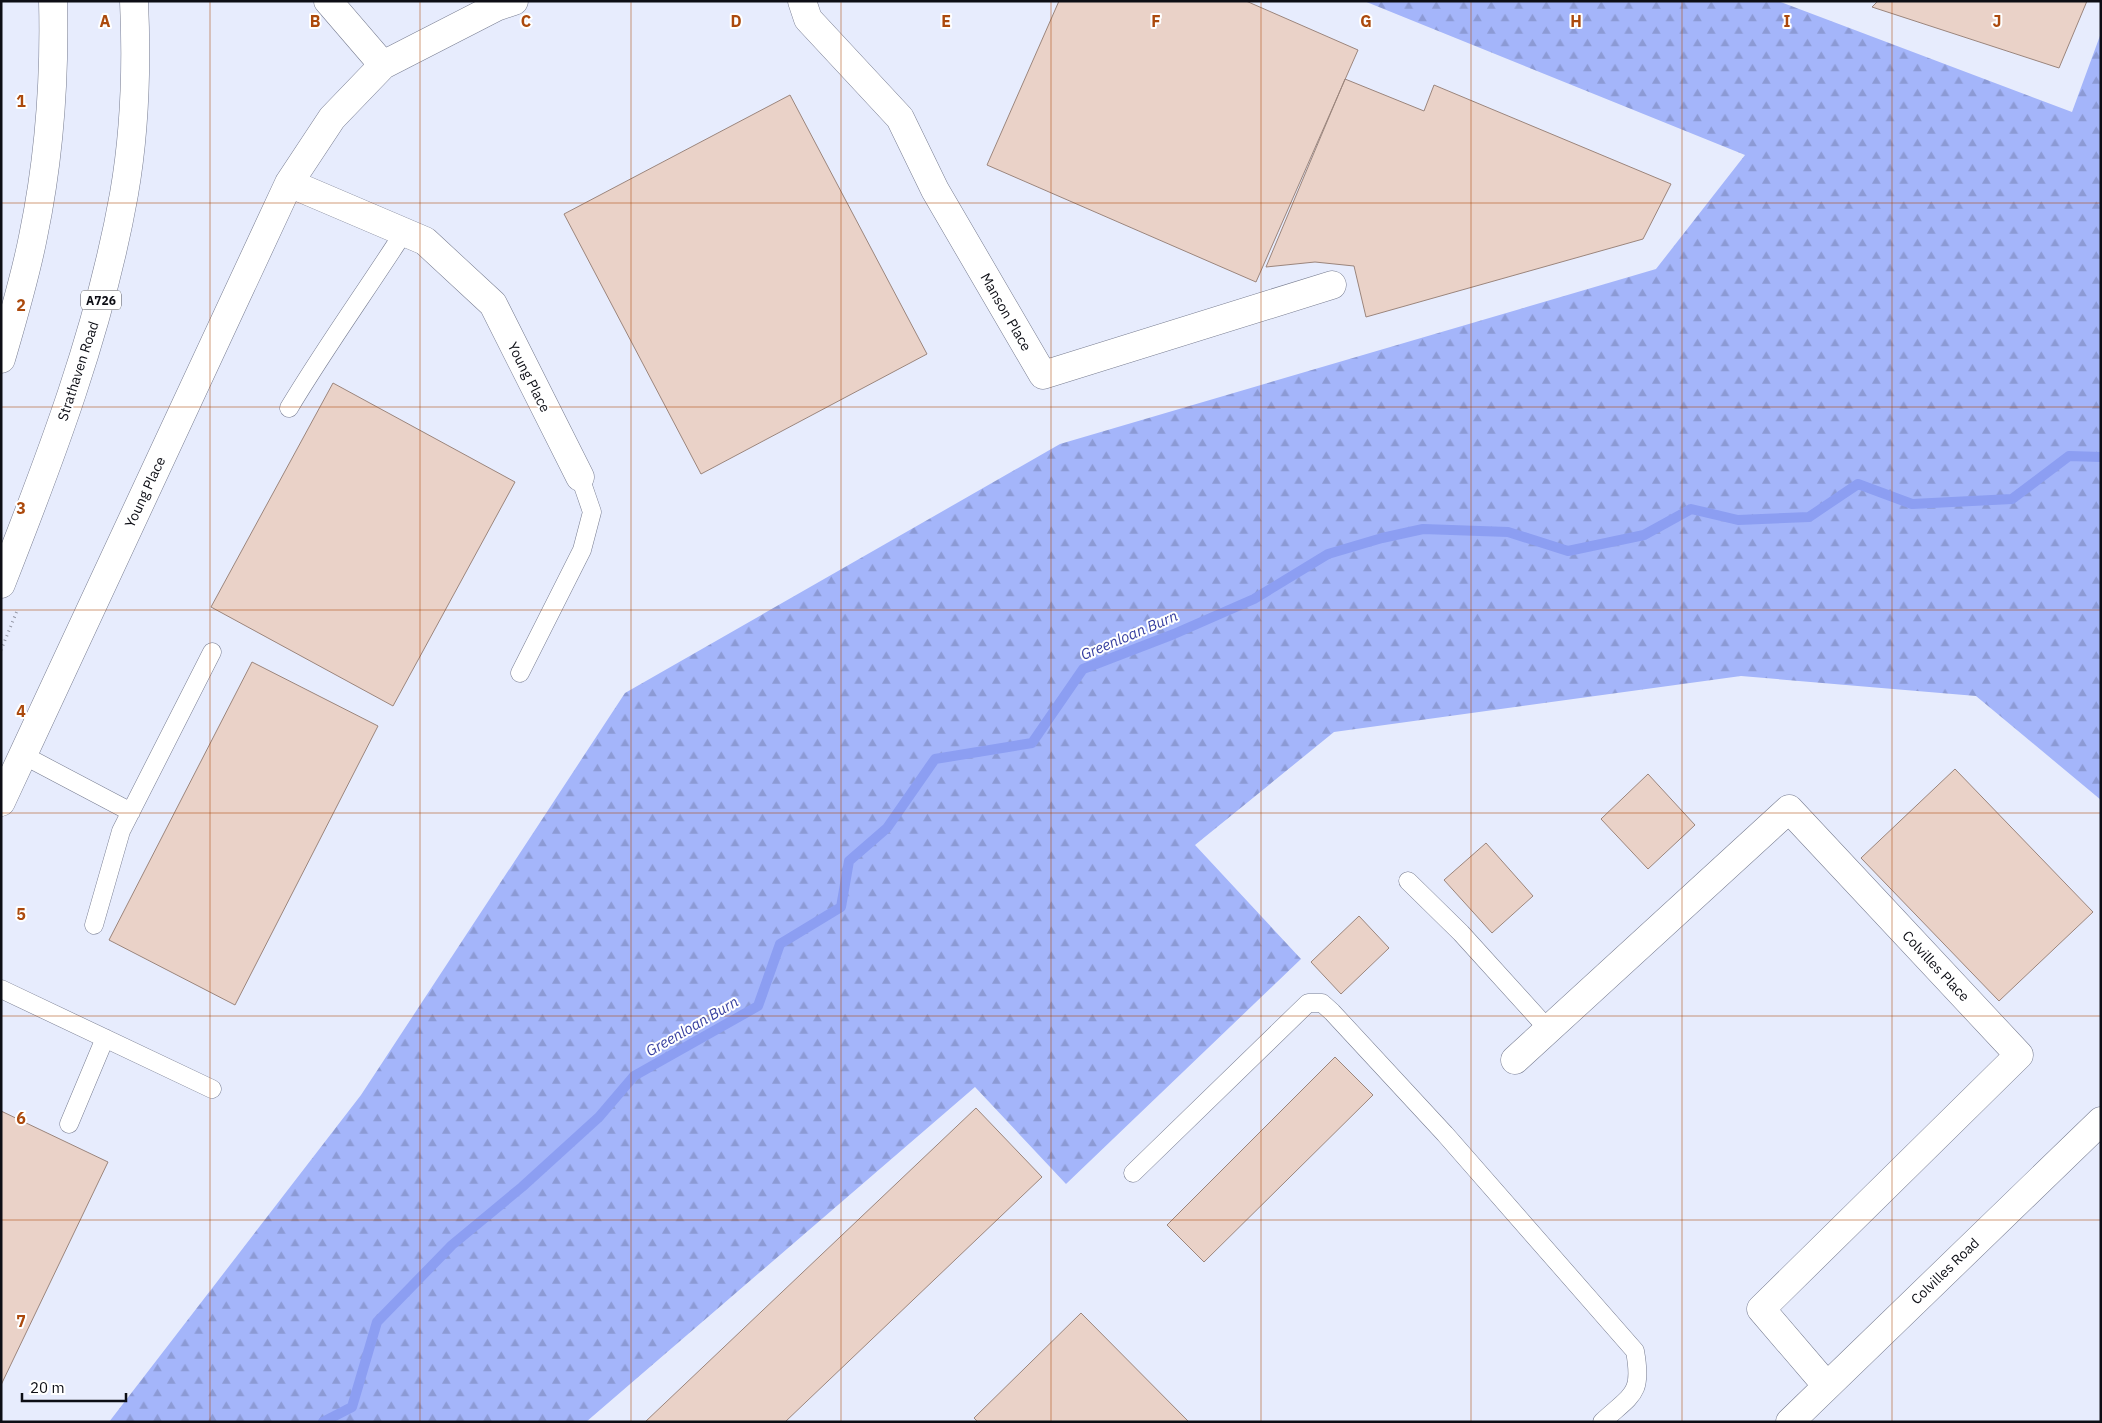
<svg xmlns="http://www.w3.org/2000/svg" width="2102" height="1423" font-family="'IBM Plex Sans',sans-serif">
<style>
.forest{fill:url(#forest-firs)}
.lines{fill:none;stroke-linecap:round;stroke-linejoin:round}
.stream{stroke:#8c9ef2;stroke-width:10}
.building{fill:#ead2c8;stroke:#9b857c}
.service-casing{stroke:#777c90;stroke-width:19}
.minor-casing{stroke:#777c90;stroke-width:29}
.primary-casing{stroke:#777c90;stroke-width:29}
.path{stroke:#9194a1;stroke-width:3;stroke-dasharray:1 4;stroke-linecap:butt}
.service{stroke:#fff;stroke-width:18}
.minor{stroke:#fff;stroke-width:28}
.primary{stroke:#fff;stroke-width:28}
.grid{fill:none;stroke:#ab490c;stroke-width:1;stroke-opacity:0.55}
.labels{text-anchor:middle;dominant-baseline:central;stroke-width:4;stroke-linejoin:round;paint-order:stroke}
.shield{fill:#fff;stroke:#56565b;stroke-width:1}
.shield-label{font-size:12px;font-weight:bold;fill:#0d0e15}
.street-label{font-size:14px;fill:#0d0e15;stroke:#fff}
.water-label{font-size:15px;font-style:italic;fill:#363fa0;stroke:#fff}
.grid-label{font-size:16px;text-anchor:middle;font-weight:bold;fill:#ab490c;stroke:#fff;stroke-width:4;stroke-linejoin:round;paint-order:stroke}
</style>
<defs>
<pattern id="forest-firs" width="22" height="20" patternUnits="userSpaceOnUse" patternTransform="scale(1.25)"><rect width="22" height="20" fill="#a4b5fa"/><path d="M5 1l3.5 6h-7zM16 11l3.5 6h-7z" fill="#8c9ad5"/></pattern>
</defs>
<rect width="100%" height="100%" fill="#e7ecfd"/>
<path class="forest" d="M1364,1h414l294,111 29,-79v767l-125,-104 -235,-20 -407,56 -139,113 106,114 -235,225 -91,-97 -389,335h-477l252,-327 264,-402 435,-249 596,-175 89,-114z"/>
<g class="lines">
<path class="stream" d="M323,1422l29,-15 25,-85 75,-77 70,-58 77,-70 35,-41 124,-70 22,-62 61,-37 8,-46 38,-33 48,-69 97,-16 51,-74 91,-35 80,-35 74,-45 54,-16 41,-9 85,3 60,19 76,-16 47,-26 47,11 71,-3 49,-33 54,20 100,-5 57,-43 32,1"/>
</g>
<path class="building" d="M1059,1h187l112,49 -102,232 -269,-117z
M1878,1h209l-28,67 -187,-61z
M1345,79l79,32 10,-26 237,99 -28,55 -277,78 -12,-51 -39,-4 -49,5z
M790,95l137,259 -226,120 -137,-260z
M333,383l182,99 -122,224 -182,-99z
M252,662l126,64 -143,279 -126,-65z
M1955,769l138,143 -94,89 -138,-143z
M1648,774l47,51 -47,44 -47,-50z
M1486,843l47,53 -41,37 -48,-53z
M1359,916l30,32 -48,46 -30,-32z
M1335,1057l38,38 -169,167 -37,-37z
M976,1108l66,69 -257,245h-140z
M1,1111l107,51 -107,223z
M1081,1313l108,109h-211l-4,-4z"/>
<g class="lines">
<g class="service-casing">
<path id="service" d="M289,408c36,-60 77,-117 115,-176
M520,673l62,-123 10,-38 -12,-35
M23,755l108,57
M1408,881l53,52 87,96
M94,925l27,-94 91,-179
M1,989l211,100
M69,1124l36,-86
M1133,1173l175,-170h14l10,9 113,122 190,217c8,44 -3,43 -33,71"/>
</g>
<g class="minor-casing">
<path id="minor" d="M328,1l55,64
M802,1l6,18 92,99 35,72 108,185 289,-90
M289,183l136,58 68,63 87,173
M1,802l288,-619 43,-65 51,-53 113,-58 18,-6
M1515,1060l274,-251 230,246 -258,254 66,77
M1790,1422l311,-301"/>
</g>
<g class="primary-casing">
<path id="primary" d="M1,359c12,-41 24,-81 32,-122 16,-77 22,-158 20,-236
M1,584c50,-127 99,-255 123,-390 11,-63 13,-129 10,-193"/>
</g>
<path class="path" d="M1,650l16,-39"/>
<use href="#service" class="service"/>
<use href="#minor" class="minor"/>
<use href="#primary" class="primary"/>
</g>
<path class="grid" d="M210,1v1421M420,1v1421M631,1v1421M841,1v1421M1051,1v1421M1261,1v1421M1471,1v1421M1682,1v1421M1892,1v1421M1,203h2100M1,407h2100M1,610h2100M1,813h2100M1,1016h2100M1,1220h2100"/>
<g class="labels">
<rect class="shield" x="81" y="290.5" width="40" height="19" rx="4"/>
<g class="shield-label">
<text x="101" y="300">A726</text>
</g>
<g class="street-label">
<text transform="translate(1006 312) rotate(60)">Manson Place</text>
<text transform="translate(78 371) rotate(-72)">Strathaven Road</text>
<text transform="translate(529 377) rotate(63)">Young Place</text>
<text transform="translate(145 492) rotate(-65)">Young Place</text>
<text transform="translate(1936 966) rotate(47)">Colvilles Place</text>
<text transform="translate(1945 1271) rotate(-44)">Colvilles Road</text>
</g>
<g class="water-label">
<text transform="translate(1129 635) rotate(-23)">Greenloan Burn</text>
<text transform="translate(692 1026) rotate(-30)">Greenloan Burn</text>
</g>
</g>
<g class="grid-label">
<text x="105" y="27">A</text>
<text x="315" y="27">B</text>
<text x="526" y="27">C</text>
<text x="736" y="27">D</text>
<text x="946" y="27">E</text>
<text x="1156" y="27">F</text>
<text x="1366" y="27">G</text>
<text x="1576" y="27">H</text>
<text x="1787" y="27">I</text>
<text x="1997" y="27">J</text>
<text x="21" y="107">1</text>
<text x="21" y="311">2</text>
<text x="21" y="514">3</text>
<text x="21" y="717">4</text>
<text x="21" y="920">5</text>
<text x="21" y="1124">6</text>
<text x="21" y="1327">7</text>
</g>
<rect width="2102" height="1423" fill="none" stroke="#0d0e15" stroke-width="5"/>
<path d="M22 1393v8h104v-8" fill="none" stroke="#0d0e15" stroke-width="2.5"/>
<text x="30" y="1393" font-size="15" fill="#0d0e15" stroke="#ffffff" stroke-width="4" paint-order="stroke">20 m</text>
</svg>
